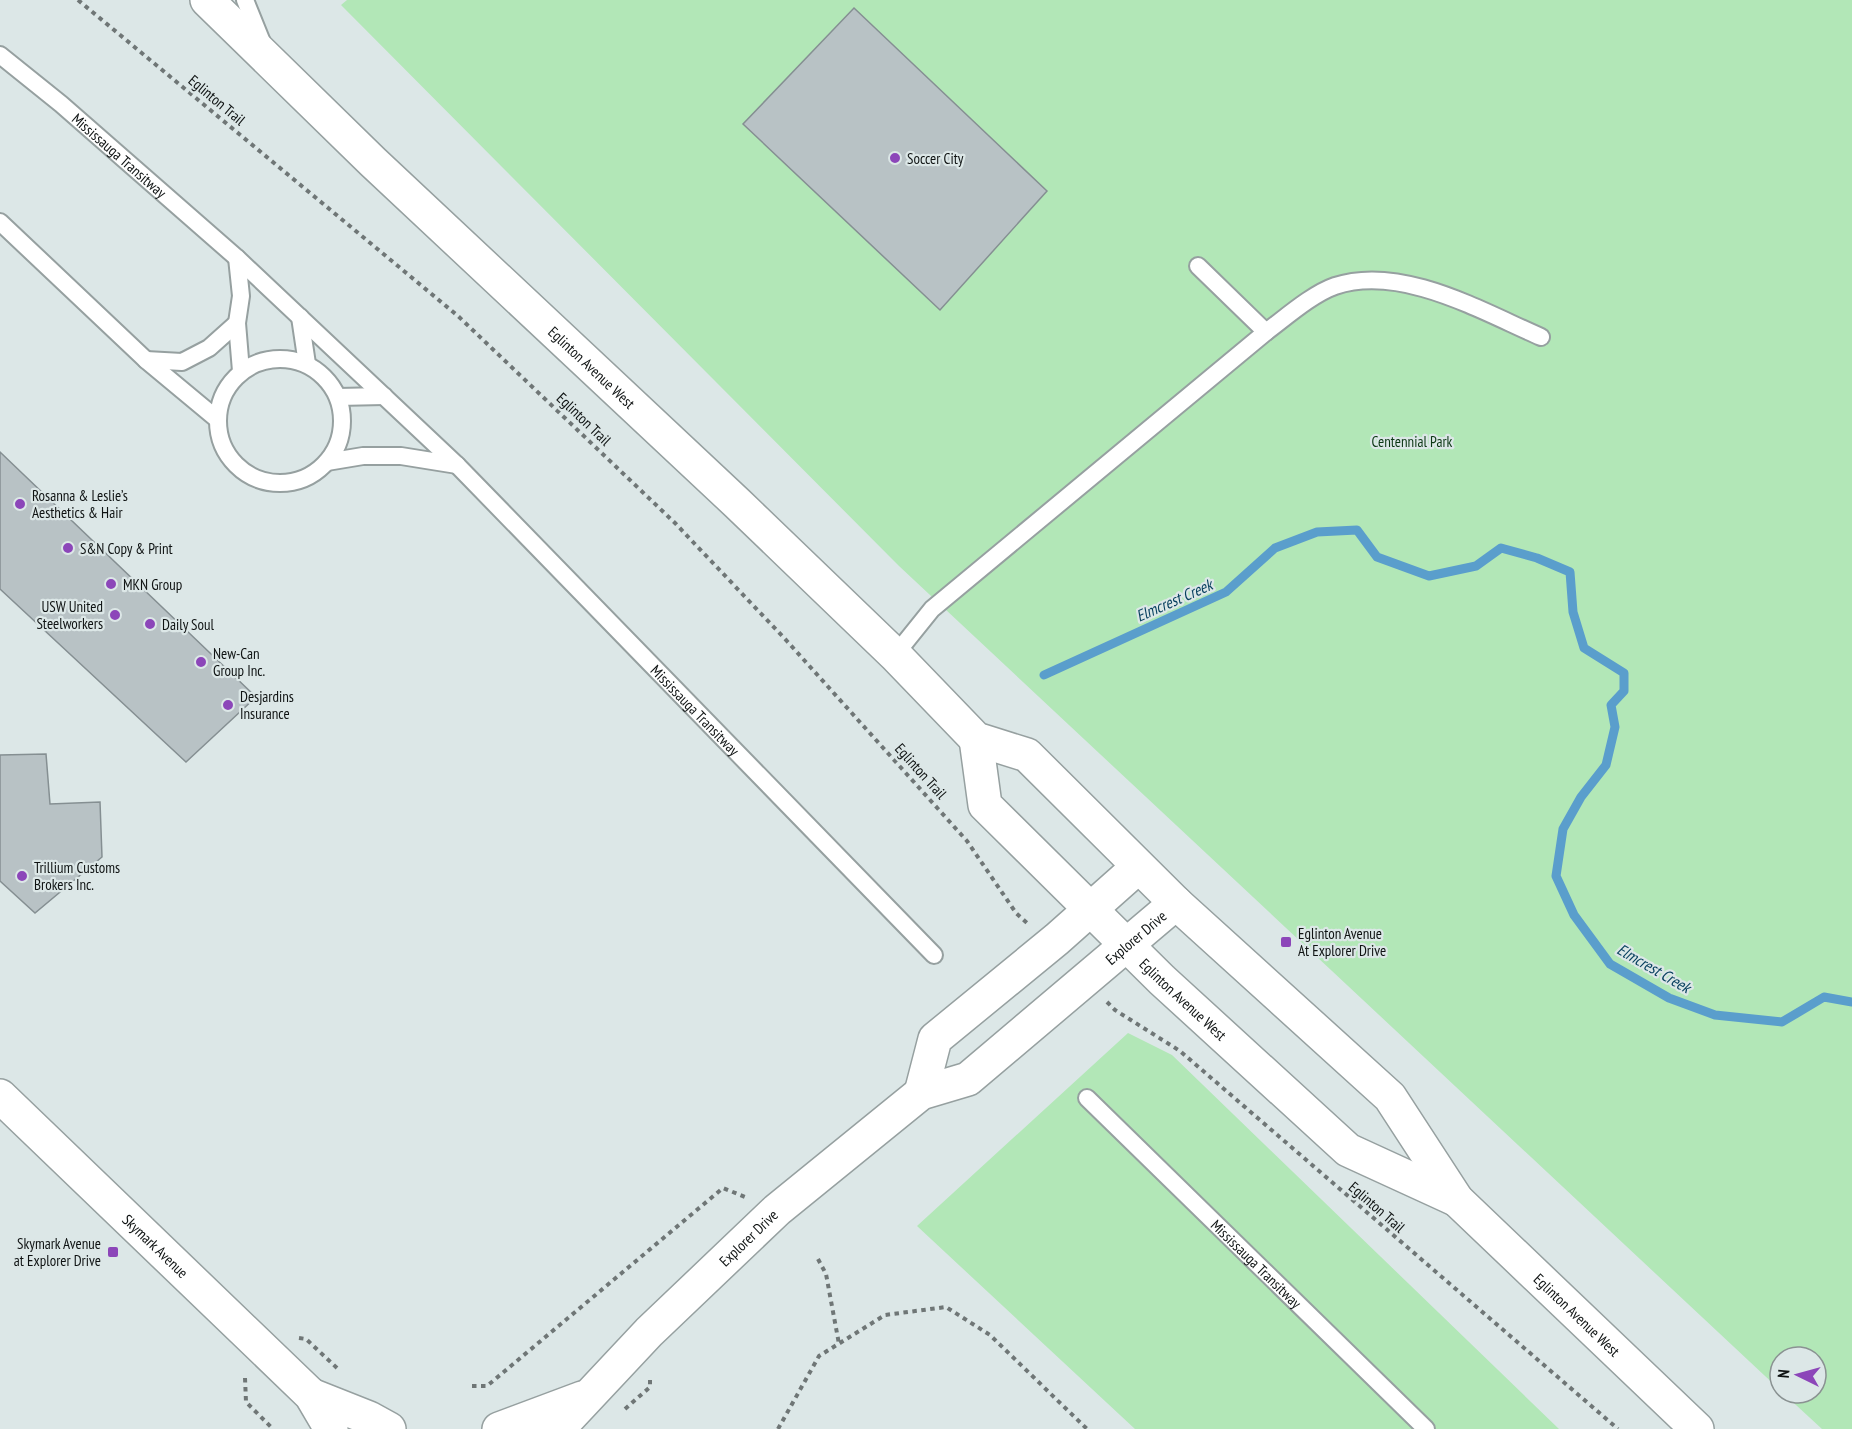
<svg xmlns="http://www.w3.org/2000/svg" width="1852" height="1429" font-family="'PT Sans Narrow',sans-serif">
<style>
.green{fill:#b2e7b7}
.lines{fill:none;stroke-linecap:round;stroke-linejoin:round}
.stream{stroke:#5a9ecc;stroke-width:9}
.building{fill:#b8c2c5;stroke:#858f92;stroke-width:1.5}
.lane-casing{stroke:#96a0a0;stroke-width:20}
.street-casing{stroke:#96a0a0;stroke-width:36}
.primary-casing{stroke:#96a0a0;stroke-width:36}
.path{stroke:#6f7676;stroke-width:4;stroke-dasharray:4.5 4.5;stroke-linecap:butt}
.lane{stroke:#fff;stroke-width:16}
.street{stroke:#fff;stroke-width:33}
.primary{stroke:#fff;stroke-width:33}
.poi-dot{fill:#8c46b9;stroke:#dce7e7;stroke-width:2}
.labels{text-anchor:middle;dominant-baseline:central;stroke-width:4.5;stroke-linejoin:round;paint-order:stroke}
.street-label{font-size:15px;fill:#0f1313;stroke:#dce7e7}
.poi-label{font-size:15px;fill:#0f1313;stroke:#dce7e7;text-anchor:start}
.park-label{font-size:15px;fill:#0d3815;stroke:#dce7e7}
.water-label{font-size:16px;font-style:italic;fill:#053e5d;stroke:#dce7e7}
</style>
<rect width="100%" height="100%" fill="#dce7e7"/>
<path class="green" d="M347,0h1505v1429h-30l-39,-36h33v-36h-36v33l-881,-824 -558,-561z
M1128,1033l44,22 387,374h-424l-218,-203z"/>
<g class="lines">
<path class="stream" d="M1044,675l182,-83 49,-44 42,-16 40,-2 20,27 52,19 47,-10 25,-18 36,10 33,14 3,40 11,36 40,25v18l-13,14 4,22 -9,38 -25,32 -18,32 -7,47 18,39 36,49 59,34 46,17 67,7 42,-25 28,5"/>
</g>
<path class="building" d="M854,8l193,183 -107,119 -197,-186z
M0,452l256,245 -70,65 -186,-173z
M46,754l4,50 50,-2 2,55 -67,56 -35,-32v-126z"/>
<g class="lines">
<g class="lane-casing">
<g id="lane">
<path d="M245,0l17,42"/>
<path id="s1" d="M0,55l61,49 176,154 220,207 477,490"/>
<path d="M0,222l146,138 71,59"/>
<path d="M237,258l4,38 -4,27 4,48"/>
<path d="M1198,266l68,66"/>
<path d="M300,317l7,47"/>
<circle cx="280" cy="421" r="62"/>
<path d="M146,360l36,2 27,-14 28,-25"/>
<path d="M338,397l46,-1"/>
<path d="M327,462l36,-6h38l56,9"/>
<path d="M895,655l37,-46 334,-277c19,-14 46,-38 69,-46 66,-22 146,25 206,51"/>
<path id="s2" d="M1087,1098l339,331"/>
</g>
</g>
<g class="street-casing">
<g id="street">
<path d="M921,1093l14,-54 122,-100 81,-72"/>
<path id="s3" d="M0,1096l311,299 20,34"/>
<path d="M311,1395l58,23 20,11"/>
<path d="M499,1429l83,-31"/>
<path id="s4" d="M558,1429l91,-97 128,-122 144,-117 47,-14 208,-176"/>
</g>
</g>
<g class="primary-casing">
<g id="primary">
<path id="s5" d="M207,0l166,162 364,341 158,152 81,84 51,16 149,148 214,194 67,103 240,229"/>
<path id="s6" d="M976,739l9,66 177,175 186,170 109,50"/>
</g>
</g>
<path class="path" d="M78,0l380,316 217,207 111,117 181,201 49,72 11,10
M1107,1002l8,8 65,41 438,378
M818,1259l8,15 13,70
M299,1338l7,1 31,29
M245,1378l1,24 27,27
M472,1386h15l236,-198 22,9
M625,1409l25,-22v-7
M778,1429l41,-73 66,-41 61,-8 44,28 97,94"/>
<use href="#lane" class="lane"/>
<use href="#street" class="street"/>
<use href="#primary" class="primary"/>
</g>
<g class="poi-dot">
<circle cx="895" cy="158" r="6"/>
<circle cx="20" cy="504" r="6"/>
<circle cx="68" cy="548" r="6"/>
<circle cx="111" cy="584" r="6"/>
<circle cx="115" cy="615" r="6"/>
<circle cx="150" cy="624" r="6"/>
<circle cx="201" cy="662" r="6"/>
<circle cx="228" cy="705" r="6"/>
<circle cx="22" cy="876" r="6"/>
<rect x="1280" y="936" width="12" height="12" rx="3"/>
<rect x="107" y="1246" width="12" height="12" rx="3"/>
</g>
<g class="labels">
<g class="street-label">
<text transform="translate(217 100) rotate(40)">Eglinton Trail</text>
<text stroke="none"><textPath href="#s1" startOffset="156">Mississauga Transitway</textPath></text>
<text stroke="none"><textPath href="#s5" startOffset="532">Eglinton Avenue West</textPath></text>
<text transform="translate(584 419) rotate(44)">Eglinton Trail</text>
<text stroke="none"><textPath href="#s1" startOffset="956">Mississauga Transitway</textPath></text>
<text transform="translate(921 771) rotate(48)">Eglinton Trail</text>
<text stroke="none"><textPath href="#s4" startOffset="764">Explorer Drive</textPath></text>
<text stroke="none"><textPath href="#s6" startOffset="344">Eglinton Avenue West</textPath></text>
<text transform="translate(1377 1207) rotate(41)">Eglinton Trail</text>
<text stroke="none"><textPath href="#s4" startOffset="270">Explorer Drive</textPath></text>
<text stroke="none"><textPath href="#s3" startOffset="216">Skymark Avenue</textPath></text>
<text stroke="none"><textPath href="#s2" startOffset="237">Mississauga Transitway</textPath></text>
<text stroke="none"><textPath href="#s5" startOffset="1908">Eglinton Avenue West</textPath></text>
</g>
<g class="poi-label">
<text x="907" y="158">Soccer City</text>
<text x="32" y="495">Rosanna &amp; Leslie’s<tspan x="32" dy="17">Aesthetics &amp; Hair</tspan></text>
<text x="80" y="548">S&amp;N Copy &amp; Print</text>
<text x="123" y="584">MKN Group</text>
<text x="103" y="606" text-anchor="end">USW United<tspan x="103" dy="17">Steelworkers</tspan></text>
<text x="162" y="624">Daily Soul</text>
<text x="213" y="653">New-Can<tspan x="213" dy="17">Group Inc.</tspan></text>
<text x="240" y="696">Desjardins<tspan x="240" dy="17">Insurance</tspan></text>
<text x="34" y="867">Trillium Customs<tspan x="34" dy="17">Brokers Inc.</tspan></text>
<text x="1298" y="933">Eglinton Avenue<tspan x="1298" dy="17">At Explorer Drive</tspan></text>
<text x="101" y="1243" text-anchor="end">Skymark Avenue<tspan x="101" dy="17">at Explorer Drive</tspan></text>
</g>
<g class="park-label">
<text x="1412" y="441">Centennial Park</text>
</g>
<g class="water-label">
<text transform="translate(1174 600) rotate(-24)">Elmcrest Creek</text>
<text transform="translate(1654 968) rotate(30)">Elmcrest Creek</text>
</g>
</g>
<g transform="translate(1798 1375) rotate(275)"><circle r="28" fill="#dce7e7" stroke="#8a9292" stroke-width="1.5"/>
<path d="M0-4.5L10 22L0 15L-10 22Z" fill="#8c46b9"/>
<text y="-9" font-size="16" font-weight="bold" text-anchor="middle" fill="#0f1313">N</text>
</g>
</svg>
